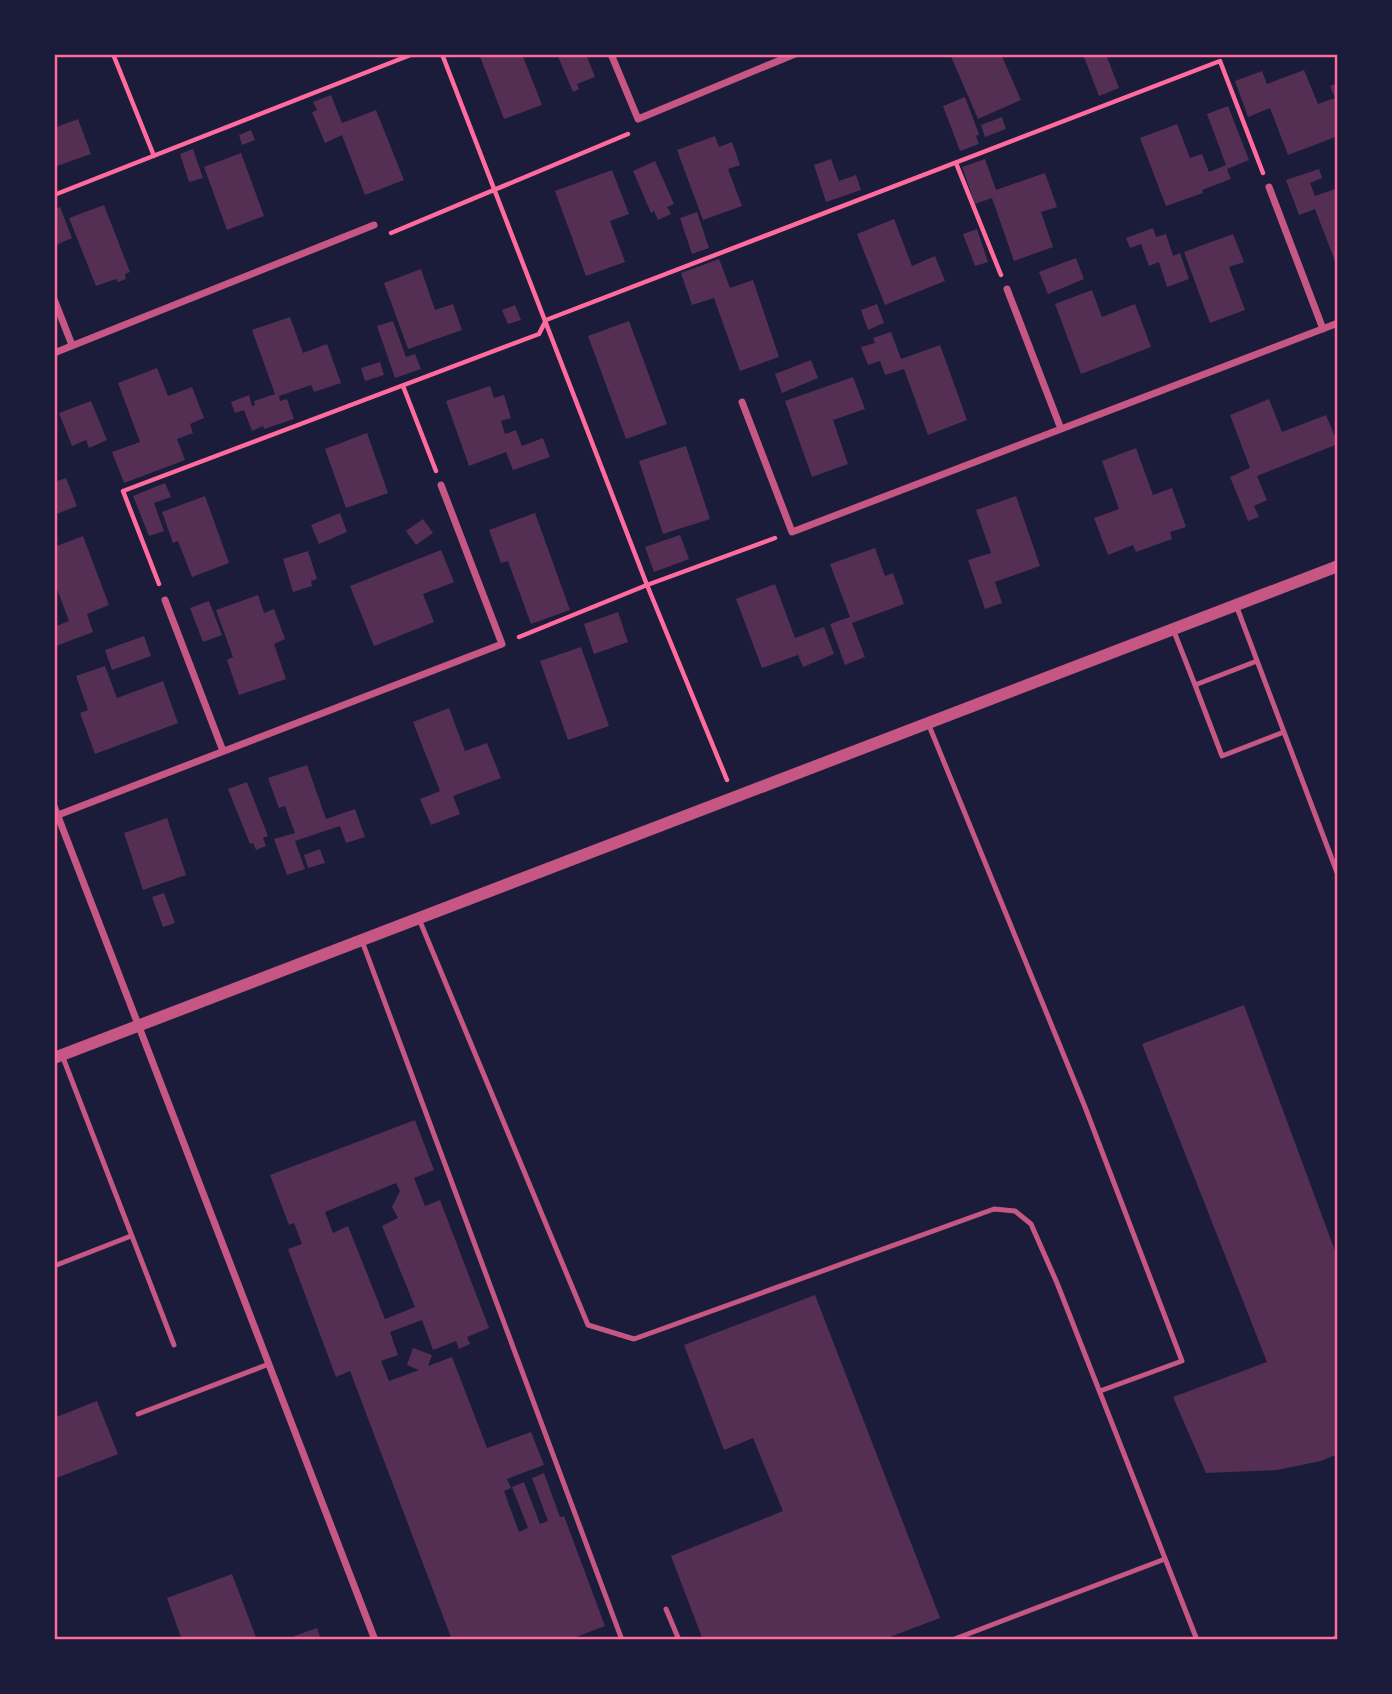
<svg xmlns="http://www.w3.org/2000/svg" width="1392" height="1694" font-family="'Sofia Sans Condensed',sans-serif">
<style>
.building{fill:#542f53;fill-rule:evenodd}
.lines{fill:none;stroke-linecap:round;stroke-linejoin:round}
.path{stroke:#ff6b9d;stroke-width:4.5}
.service{stroke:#c65784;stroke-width:5}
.minor{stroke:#c65784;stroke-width:7}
.tertiary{stroke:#c65784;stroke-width:12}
.neatline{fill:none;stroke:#ff6b9d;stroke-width:2.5}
</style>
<rect width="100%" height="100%" fill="#1b1b3a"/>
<path class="building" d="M479,54h43l20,51 -38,14z
M557,54h29l9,23 -18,7 2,5 -6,3z
M950,54h51l20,46 -43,19z
M1093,54h20l-6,3 12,31 -20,8 -15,-39z
M1304,70l14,34 17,-6 -5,-12 8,-3v53l-50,19 -18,-47 -22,9 -13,-36 27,-10 5,13z
M331,95l11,28 34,-13 28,70 -39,15 -23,-60 -17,8 -13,-31 5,-2 -4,-8z
M965,97l14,37 -3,2 3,8 -19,7 -17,-45z
M1228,106l21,54 -22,9 4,10 -29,11 1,3 -37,13 -26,-68 37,-14 13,34 12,-4 7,18 17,-7 -19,-51z
M1002,117l4,12 -21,8 -4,-12z
M78,119l13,35 -37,13v-39z
M251,130l4,10 -13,5 -3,-10z
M715,136l4,11 13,-5 8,23 -12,4 14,37 -39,14 -26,-70z
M193,149l10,29 -14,4 -9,-28z
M241,153l23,63 -37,14 -23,-63z
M831,159l8,22 17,-6 5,15 -35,12 -12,-37z
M985,159l11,31 49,-17 12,34 -16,5 12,35 -39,14 -22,-63 -17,6 -13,-37z
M655,161l19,43 -7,3 4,7 -13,6 -4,-9 -3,2 -18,-42z
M1319,169l3,9 -12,5 5,13 23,-8v81l-23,-60 -16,6 -13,-35z
M612,170l17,44 -19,7 15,41 -39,14 -31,-85z
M104,205l26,67 -5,2 1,5 -8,3 -2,-3 -20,7 -27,-68z
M60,207l12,31 -16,7 -2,-36z
M697,212l12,36 -17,6 -12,-36z
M894,219l18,47 23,-10 10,25 -60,24 -28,-71z
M1153,228l3,9 10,-3 7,22 7,-3 9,26 -22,8 -8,-25 -10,4 -8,-22 -11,4 -4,-10z
M977,229l11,33 -13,4 -12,-32z
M1233,234l11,28 -15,5 16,43 -35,13 -26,-71z
M1076,258l8,21 -36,15 -9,-22z
M719,259l11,29 23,-8 26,77 -39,14 -26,-73 -22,7 -11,-32z
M421,269l14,41 18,-6 9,26 -54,19 -24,-66z
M1092,290l10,27 33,-13 16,43 -70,27 -26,-70z
M877,304l7,19 -16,7 -7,-20z
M515,305l6,15 -13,4 -6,-14z
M290,317l13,36 24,-9 14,39 -27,9 -3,-7 -32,11 1,5 7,-2 7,20 -30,10 -1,-3 -11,5 -8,-21 -9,3 -4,-11 18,-7 3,11 3,-1 -1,-4 21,-7 -23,-64z
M393,321l13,36 9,-3 6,15 -26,9 -18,-52z
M629,321l38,103 -41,15 -38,-103z
M891,332l10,27 39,-14 27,75 -39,15 -24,-66 -19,6 -5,-14 -12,4 -7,-18 14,-4 -2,-5z
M811,360l7,18 -36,15 -7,-19z
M380,362l4,13 -19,6 -4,-13z
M157,368l11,28 24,-9 12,31 -14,6 3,9 -16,6 8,21 -61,23 -12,-31 28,-10 -22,-59z
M853,377l12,32 -32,11 15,44 -36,13 -27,-76z
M490,386l4,12 10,-3 7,23 -10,3 4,13 11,-4 6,16 21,-8 7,19 -37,13 -7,-18 -37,14 -23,-65z
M1269,399l13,33 44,-17 12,29 -81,32 10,24 -13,6 5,11 -11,4 -18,-44 20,-9 -20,-53z
M91,401l16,39 -18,8 -3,-8 -14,6 -13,-33z
M367,433l21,60 -42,15 -21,-59z
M686,446l24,73 -47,15 -24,-73z
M1136,448l17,47 19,-7 14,39 -16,5 2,7 -36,13 -3,-7 -25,10 -14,-37 25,-9 -17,-48z
M66,478l11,28 -23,9v-33z
M165,483l6,14 -17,6 10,28 -15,5 -16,-40z
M205,496l24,67 -37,14 -14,-36 -5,2 -11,-31z
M1016,496l24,70 -45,16 7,21 -17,6 -17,-49 23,-7 -15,-43z
M340,513l7,19 -28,12 -8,-19z
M535,513l35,97 -39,14 -23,-63 -7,2 -12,-33z
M423,519l10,14 -17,12 -10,-14z
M680,535l9,24 -35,13 -9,-25z
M83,536l26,69 -22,9 6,18 -37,14 -2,-19 15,-6 -15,-40v-34z
M875,548l10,28 8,-3 11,31 -52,19 13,34 -20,8 -15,-41 20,-7 -20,-53z
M441,550l13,32 -31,12 11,28 -60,24 -24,-60z
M308,551l9,28 -6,2 1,5 -19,6 -10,-33z
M775,584l20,54 29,-11 10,27 -31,13 -5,-12 -36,13 -26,-69z
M258,595l6,18 10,-4 11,30 -11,5 12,35 -47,16 -12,-35 6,-3 -17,-47z
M209,601l13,34 -19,7 -13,-34z
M618,612l10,30 -34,12 -10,-30z
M144,636l7,20 -39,14 -7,-20z
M581,647l28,79 -41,14 -28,-79z
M105,666l12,32 46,-17 15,42 -83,31 -15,-41 8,-3 -12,-34z
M449,708l16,43 22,-8 14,35 -48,18 7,18 -29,11 -11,-26 20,-8 -27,-69z
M307,765l19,54 29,-10 10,28 -19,6 -6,-17 -45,15 10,28 -18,6 -13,-36 21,-6 -10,-27 -6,2 -11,-30z
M247,782l21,54 -5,2 3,8 -10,4 -3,-7 -3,1 -22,-55z
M167,818l19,57 -43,15 -19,-57z
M320,849l5,14 -17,5 -4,-13z
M164,893l11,30 -12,4 -11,-30z
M1244,1005l94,254v195l-17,7 -44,9 -71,3 -33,-76 94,-35 -125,-318z
M415,1120l19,50 -20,8 11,28 15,-6 49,128 -22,9 3,7 -11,5 -3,-8 -23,9 -11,-30 -32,12 8,23 -17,6 8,20 30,-11 -12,-5 6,-17 19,7 -4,11 24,-9 35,91 44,-16 13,33 -37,14 4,9 -7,3 15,41 9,-4 -16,-41 12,-5 16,42 8,-3 -16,-43 12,-5 16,44 4,-1 41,110 -37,14h-116l-102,-269 -14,6 -48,-128 14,-5 -8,-21 -5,2 -19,-50zM396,1183l4,8 -8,16 6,11 -16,8 33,81 -30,12 -37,-93 -15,7 -8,-21z
M815,1295l125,323 -58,22h-179l-32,-84 112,-45 -30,-73 -29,12 -40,-105z
M97,1401l21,53 -64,25v-61z
M232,1574l25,66h-75l-15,-42z
M317,1628l4,12h-35v-1z"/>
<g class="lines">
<path class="path" d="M113,54l41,102
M442,54l205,531 80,195
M956,163l45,112
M54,195l359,-141
M391,233l237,-99
M403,386l33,85
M159,584l-36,-93 416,-157 7,-14 674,-259 43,112
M519,637l128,-52 128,-47
M1331,1640l7,-3"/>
<path class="service" d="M1236,605l102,270
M1173,629l22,56
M1257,661l-62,24 27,71 62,-24
M928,723l157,384 97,254 -82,30
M419,919l169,406 46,14 360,-130 21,2 16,13 26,59 140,357
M362,941l260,699
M62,1055l112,290
M54,1266l77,-30
M138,1414l131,-50
M666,1609l13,31
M952,1640l213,-81"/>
<path class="minor" d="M611,54l27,65 157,-65
M1269,187l54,142
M1007,289l54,140
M54,299l18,46
M54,353l320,-128
M742,402l50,130 546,-209
M165,600l58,151
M54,806l321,834
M58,815l444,-171 -61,-159"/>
<path class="tertiary" d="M54,1058l1284,-492"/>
</g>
<rect width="1392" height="1694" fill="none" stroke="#1b1b3a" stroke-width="112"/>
<rect x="56" y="56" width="1280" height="1582" class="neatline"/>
</svg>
